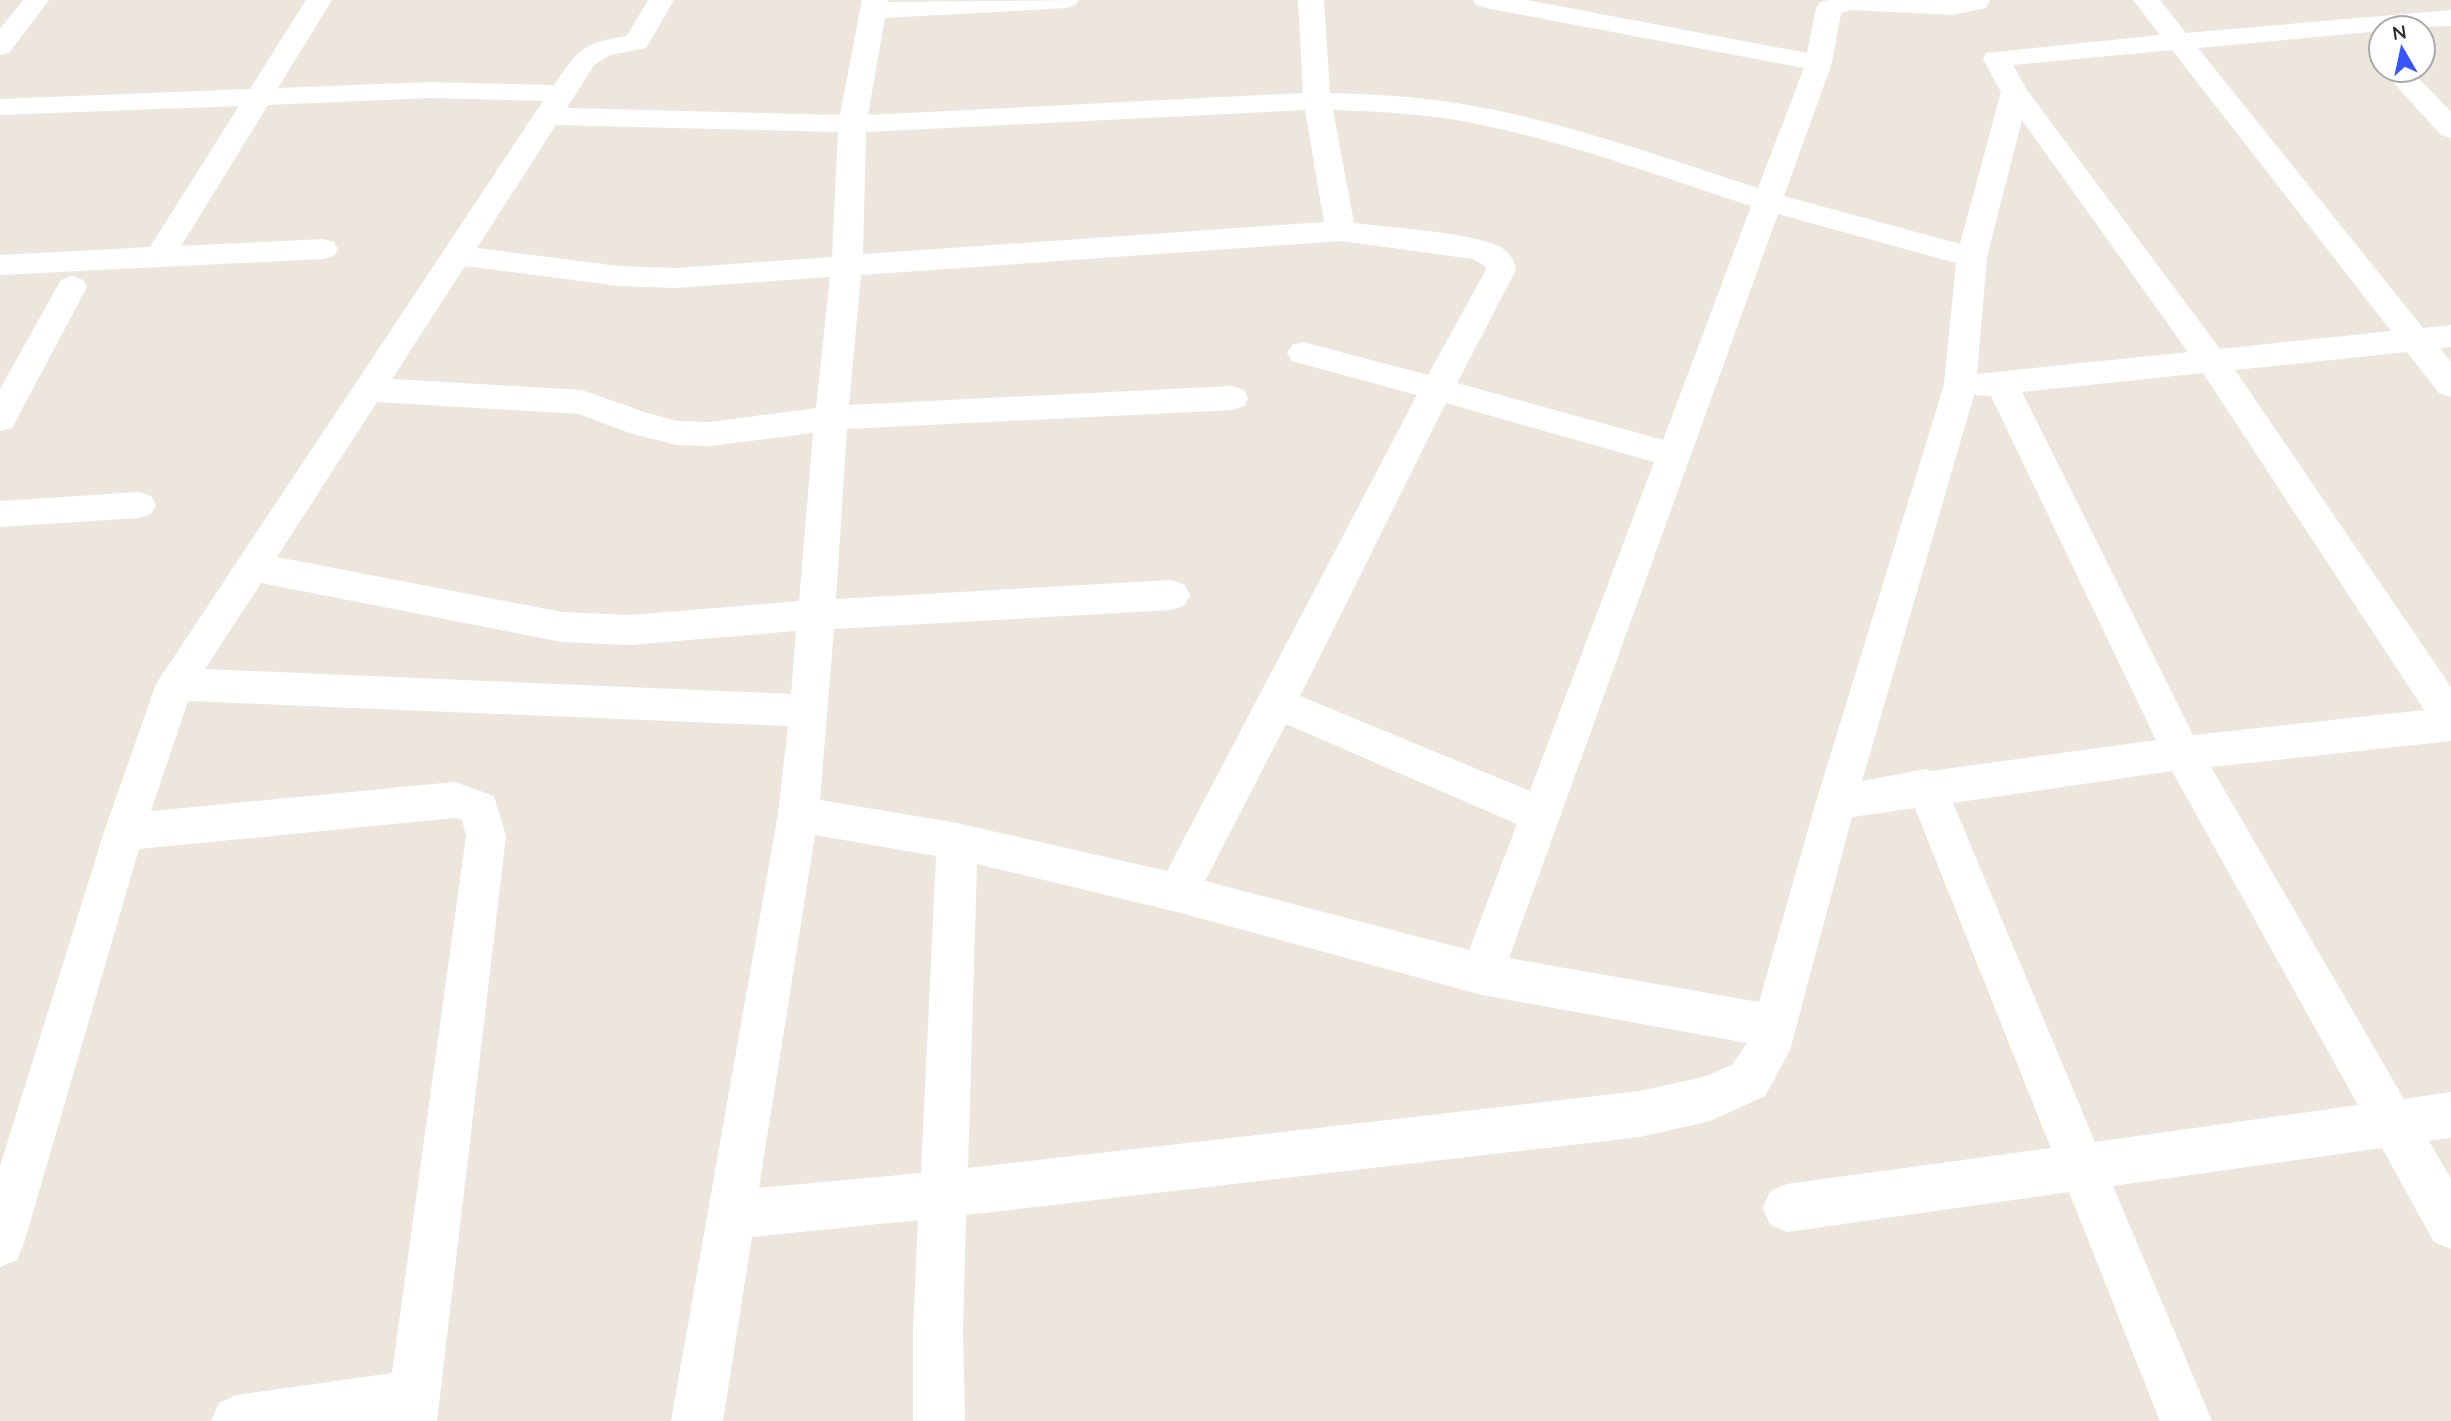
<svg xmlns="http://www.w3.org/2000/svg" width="2451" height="1421" font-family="Quicksand,sans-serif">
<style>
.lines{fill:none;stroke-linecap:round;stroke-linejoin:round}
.minor{fill:#fff;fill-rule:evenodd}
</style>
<rect width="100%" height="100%" fill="#ece6dc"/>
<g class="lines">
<path class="minor" d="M23,0h26l-40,53 -9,2v-26z
M306,0h26l-54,88 152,-6 124,3c25,-37 29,-42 73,-49l21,-36h26l-28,48 -36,7 -16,10 -27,43 273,7 22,-115h26l-1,2 192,-2 -4,5 -9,3 -181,10 -17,97 435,-22 -5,-93h26l6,93c38,1 75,3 113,8 108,15 212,54 315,87l46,-120 -318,-60 -9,-3 -4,-5h54l280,53 9,-45 4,-6 9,-2h161l-4,8 -34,7 -101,-5 -10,3 -9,50 -48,133 176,48 41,-152 -18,-33 3,-6 174,-18 -27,-35h27l26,33 265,-23v16l-70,2v3l-183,17 225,280 28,-3v22l-11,1 11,14v35l-12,-4 -32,-41 -172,18 216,317v54l-240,26 193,332 47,-7v46l-22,3 22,38v70l-17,-7 -52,-94 -269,38 99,235h-52l-91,-229 -282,40 -17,-7 -7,-17 7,-17 17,-7 264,-36 -136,-340 -63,9 -62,233 -25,46 -55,25 -70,16 -674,78 -3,115 2,91h-52v-91l5,-110 -166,17 -29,184h-52l107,-607 10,-88 -600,-25 -37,110 304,-29 39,14 12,40 -69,585h-226l8,-18 18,-8 155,-22 74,-537 -4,-16 -7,-2 -316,31 -115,394 -7,17 -17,7v-101l104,-334 52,-148 387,-583 -113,-3 -162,7 -87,141 142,-7 11,3 4,7 -4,7 -11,3 -323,16v-20l150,-8 89,-141 -239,9v-16l250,-10zM2172,50l219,281 -171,18 -193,-259 -14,-25zM1305,110l19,112 -461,32 3,-122zM1333,110c37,1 74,3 111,8 105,17 206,55 307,88l-88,234 -206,-57 59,-113c-2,-10 -5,-16 -14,-22 -24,-15 -116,-21 -148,-25zM2022,120l166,232 -211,22 10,-117zM556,125l282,7 -6,125 -157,11 -56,-2 -142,-18zM1778,214l178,49 -12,122 -128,417 -57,200 -250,-44zM1341,241l132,18 12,7 1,4 -58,105 -125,-33 -11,3 -5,8 5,8 125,34 -250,476 -210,-48 -137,-23 14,-171 338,-19 13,-5 5,-10 -5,-10 -13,-5 -336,19 11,-170 385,-19 12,-4 4,-8 -4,-8 -12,-4 -383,19 12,-130zM465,266l154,20 56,2 155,-11 -14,131 -106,14 -33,-1 -30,-8 -65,-23 -190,-11zM2203,373l221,337 -231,25 -171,-343zM1974,395l17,1 165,344 -226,31 -4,-2 -64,12zM377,402l202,12 50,19 48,12 33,1 103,-13 -14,168 -170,14 -67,-3 -285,-55zM1446,403l208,59 -124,329 -230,-95zM261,583l301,59 67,3 167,-14 -5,63 -586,-25zM1286,724l231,100 -48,126 -264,-69zM2172,771l186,334 -263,37 -142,-339zM815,835l121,21 -15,317 -162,15zM977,864l200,48 305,83 265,48 -14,21 -26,12 -67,15 -672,77z
M2382,70h29l40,42v26l-10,-3z
M72,276l11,4 4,7 -75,141 -12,3v-42l61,-109z
M139,492l12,4 5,9 -5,9 -12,4 -139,9v-26z"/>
</g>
<g transform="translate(2402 49) rotate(351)"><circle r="33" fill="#ffffff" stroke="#aaaaaa" stroke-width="2"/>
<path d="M0-5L12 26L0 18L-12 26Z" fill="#3955fc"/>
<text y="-10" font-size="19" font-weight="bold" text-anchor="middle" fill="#2a2a2a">N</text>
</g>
</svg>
